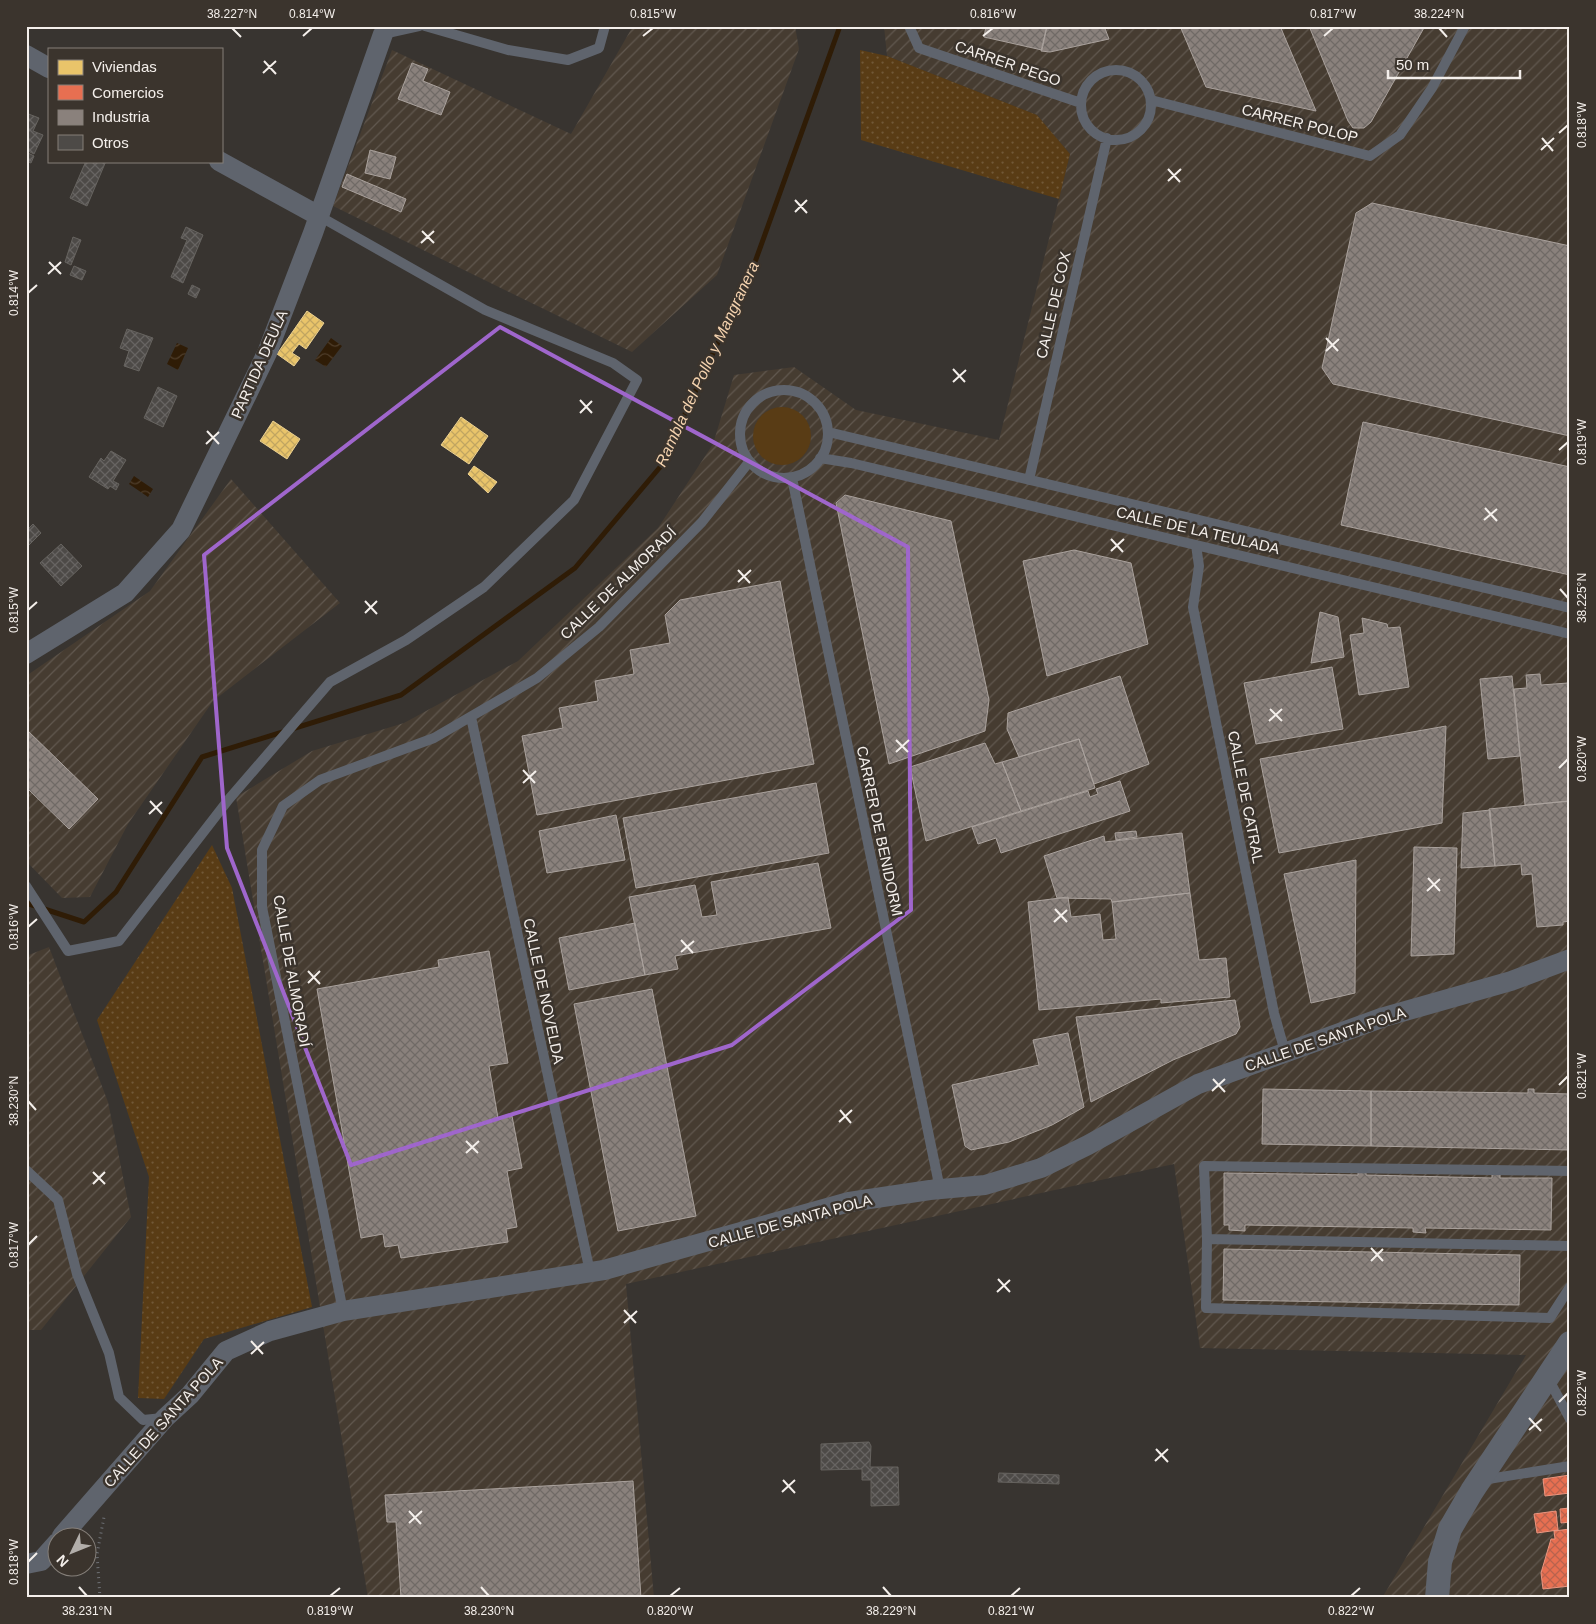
<svg xmlns="http://www.w3.org/2000/svg" width="1596" height="1624" font-family="Arial,sans-serif">
<style>
.industrial{fill:url(#industrial-furrows)}
.green{fill:#593c15}
.park{fill:url(#park-dots)}
.water{fill:url(#water-waves)}
.homes{fill:url(#homes-cross-hatch);stroke:#ecd191}
.shops{fill:url(#shops-cross-hatch);stroke:#eb957f}
.industry{fill:url(#industry-cross-hatch);stroke:#aaa29d}
.lines{fill:none;stroke-linecap:round;stroke-linejoin:round}
.stream{stroke:#2f1c06;stroke-width:5}
.building{fill:url(#building-cross-hatch);stroke:#66635f}
.path{stroke:#6f7277;stroke-width:3;stroke-dasharray:1 4;stroke-linecap:butt}
.service{stroke:#5f646d;stroke-width:10}
.minor{stroke:#5f646d;stroke-width:20}
.tertiary{stroke:#5f646d;stroke-width:24}
.marked{fill:none;stroke:#9f66cc;stroke-width:4;stroke-linejoin:round}
.ticks{fill:none;stroke:#f4efeb;stroke-width:2}
.labels{text-anchor:middle;dominant-baseline:central;stroke-width:5;stroke-linejoin:round;paint-order:stroke}
.street-label{font-size:15px;fill:#f4efeb;stroke:#3b342d}
.water-label{font-size:16px;font-style:italic;fill:#f5d3af;stroke:#3b342d}
.neatline{fill:none;stroke:#f4efeb;stroke-width:2}
.ticks-label{font-size:12px;text-anchor:middle;fill:#f4efeb}
</style>
<defs>
<pattern id="industrial-furrows" width="10" height="10" patternUnits="userSpaceOnUse" patternTransform="scale(1.25)"><rect width="10" height="10" fill="#463c31"/><path d="M-1 1l2-2M0 10L10 0M9 11l2-2" fill="none" stroke="#61584f"/></pattern>
<pattern id="park-dots" width="8" height="8" patternUnits="userSpaceOnUse" patternTransform="scale(1.25)"><rect width="8" height="8" fill="#593c15"/><path d="M2 2h.1M6 6h.1" fill="none" stroke="#715837" stroke-width="1.8" stroke-linecap="round"/></pattern>
<pattern id="water-waves" width="16" height="10" patternUnits="userSpaceOnUse" patternTransform="scale(1.25)"><rect width="16" height="10" fill="#2f1c06"/><path d="M0 5q4-4 8 0t8 0" fill="none" stroke="#4e3d2a"/></pattern>
<pattern id="homes-cross-hatch" width="8" height="8" patternUnits="userSpaceOnUse" patternTransform="scale(1.25)"><rect width="8" height="8" fill="#e9c46a"/><path d="M0 0l8 8M0 8l8-8" fill="none" stroke="#c1a561"/></pattern>
<pattern id="shops-cross-hatch" width="8" height="8" patternUnits="userSpaceOnUse" patternTransform="scale(1.25)"><rect width="8" height="8" fill="#e76f51"/><path d="M0 0l8 8M0 8l8-8" fill="none" stroke="#b8634e"/></pattern>
<pattern id="industry-cross-hatch" width="8" height="8" patternUnits="userSpaceOnUse" patternTransform="scale(1.25)"><rect width="8" height="8" fill="#8a817c"/><path d="M0 0l8 8M0 8l8-8" fill="none" stroke="#706a66"/></pattern>
<pattern id="building-cross-hatch" width="8" height="8" patternUnits="userSpaceOnUse" patternTransform="scale(1.25)"><rect width="8" height="8" fill="#4d4a47"/><path d="M0 0l8 8M0 8l8-8" fill="none" stroke="#676462"/></pattern>
</defs>
<rect width="100%" height="100%" fill="#383430"/>
<path class="industrial" d="M633,26h162l4,23 -82,226 -85,77 -299,-146 59,-156 179,84z
M884,26h686v1572h-188l144,-243 -326,-7 -26,-184 -548,120 28,314h-286l-132,-801 76,-46 92,-28 114,-62 140,-133 55,-84 21,-69 60,-8 62,43 143,30 71,-286 -33,-39 -150,-59z
M231,479l109,124 -127,98 -85,123 -38,73 -28,1 -36,-37v-185l124,-85z
M49,947l59,155 23,115 -90,113h-15v-374z"/>
<path class="green" d="M753 436a29 29 0 1 1 58 0a29 29 0 1 1-58 0Z"/>
<path class="park" d="M860,50l27,6 150,59 33,39 -11,45 -198,-59z
M212,845l20,43 80,419 -108,32 -40,60 -26,-1 11,-221 -52,-157z"/>
<path class="water" d="M331,338l11,8 -16,21 -11,-7z
M177,343l11,5 -10,22 -11,-6z
M134,476l19,13 -5,8 -19,-13z"/>
<path class="homes" d="M307,311l17,12 -18,26 -7,-5 -7,9 8,5 -6,8 -17,-12z
M461,417l27,19 -19,28 -28,-19z
M273,421l27,18 -13,20 -27,-18z
M474,466l23,16 -9,11 -20,-19z"/>
<path class="shops" d="M1570,1475v18l-25,3 -2,-17z
M1570,1508v14l-9,1 -1,-14z
M1556,1511l2,19 -21,3 -3,-19z
M1570,1529v57l-27,3 -2,-16 10,-34h4l-1,-8z"/>
<path class="industry" d="M986,26h61l-5,24 -58,-13z
M1047,26h57l5,13 -59,13 -9,-1z
M1180,26h100l36,85 -110,-24z
M1309,26h116l-54,96 -7,6h-11l-5,-7z
M412,63l16,6 -5,12 27,11 -9,23 -43,-16z
M370,150l26,7 -6,22 -25,-6z
M347,174l59,25 -5,13 -59,-25z
M1372,203l198,43v190l-237,-52 -11,-16 34,-155z
M1363,422l207,45v108l-229,-50z
M845,495l106,26 38,179 -4,31 -96,33 -53,-261z
M1074,550l57,13 17,81 -101,32 -24,-115z
M780,581l34,183 -277,51 -15,-79 41,-8 -4,-20 39,-7 -3,-20 39,-7 -4,-24 40,-7 -5,-28 15,-15z
M1320,612l18,5 6,40 -33,6z
M1362,618l25,6 1,4 12,-1 9,60 -50,8 -9,-60 14,-2z
M1332,667l11,62 -87,15 -12,-61z
M1540,674l1,11 27,-2 2,118 -45,4 -11,-116 13,-1 -1,-13z
M1120,676l29,88 -55,20 -15,-45 -60,18 -12,-28 1,-16z
M1512,676l8,80 -32,3 -8,-80z
M1446,726l-4,97 -163,30 -19,-94z
M26,729l72,70 -29,30 -43,-42z
M1079,739l16,49 -74,23 -19,-49z
M985,743l10,21 7,-2 19,49 -95,30 -16,-74z
M1120,781l10,30 -129,42 -5,-15 -18,6 -6,-17 116,-36 2,6 8,-3 -2,-5z
M816,783l13,70 -193,35 -13,-70z
M1570,801v120l-7,1v3l-26,2 -5,-53 -10,1 -1,-11 -26,2 -6,-57z
M1490,810l5,56 -34,2 2,-55z
M616,815l9,45 -78,13 -8,-42z
M1136,831l1,6 -21,3 -1,-7z
M1182,833l8,60 -78,9 -1,-3 -54,-1 -13,-42 60,-20 1,6z
M1414,847l43,1 -3,106 -43,2z
M1356,860l-1,133 -44,10 -27,-129z
M818,863l13,65 -156,28 3,13 -33,6 -16,-78 66,-12 7,32 15,-2 -6,-33z
M1190,893l9,67 27,-2 4,39 -69,6v-4l-122,11 -11,-108 40,-5 3,20 29,-3 3,26 13,-1 -4,-37z
M635,923l10,52 -76,15 -10,-52z
M489,951l19,112 -19,3 9,52 14,-2 10,52 -15,3 10,56 -11,2 2,13 -107,16 -3,-13 -13,2 -2,-13 -22,4 -44,-249 122,-22 -1,-7z
M652,989l44,227 -78,15 -44,-227z
M1235,1000l5,27 -4,7 -63,26 -82,42 -15,-85z
M1068,1033l16,74 -32,18 -43,17 -38,8 -6,-4 -13,-61 87,-20 -6,-25z
M1263,1089l108,2v55l-109,-2z
M1528,1089h6v4l36,1v56l-199,-4v-55l157,2z
M1358,1171h8v4l126,3v-5h8v5h52l-1,52 -126,-2 1,5 -13,-1v-4l-168,-3v6l-16,-1v-5h-5v-52l134,2z
M1224,1249l296,6 -1,50 -296,-5z
M633,1481l8,117h-240l-5,-76h-9l-2,-27z"/>
<g class="lines">
<path class="stream" d="M26,903l58,19 32,-30 86,-135 199,-62 174,-127 86,-102 94,-204 85,-236"/>
</g>
<path class="building" d="M26,113l13,5 -6,13 10,4 -9,19 -8,-4z
M26,152l8,4 -3,7 -5,-2z
M86,161h20l-19,45 -17,-8z
M186,227l17,8 -20,48 -12,-6 16,-37 -6,-2z
M73,237l8,3 -10,25 -6,-3z
M74,266l12,5 -4,9 -12,-5z
M192,285l8,4 -4,9 -8,-4z
M127,329l26,9 -14,33 -15,-5 5,-15 -9,-3z
M158,387l19,9 -14,31 -19,-9z
M111,451l15,9 -13,21 6,3 -3,6 -6,-4 -2,3 -19,-12 12,-19 3,3z
M33,524l8,9 -15,15v-17z
M61,544l21,22 -21,20 -21,-23z
M869,1442l2,4 -1,21h28l1,38 -28,1v-26h-9v-11l-41,1v-26z
M999,1473l60,2v9l-61,-2z"/>
<g class="lines">
<path class="path" d="M100,1598l-3,-44 7,-37"/>
<path class="service" d="M425,26l83,24 60,10 31,-12 6,-22
M909,26l10,22 162,55
M383,34l36,-8
M1081 105a35 35 0 1 1 70 0a35 35 0 1 1-70 0Z
M1151,100l219,56 30,-21 32,-47 33,-62
M740 434a44 44 0 1 1 88 0a44 44 0 1 1-88 0Z
M828,432l742,176
M820,458l31,5 719,171
M792,478l148,711
M1029,480l78,-342
M1196,545l3,21 -6,41 81,406 11,39
M471,717l119,555
M26,886l42,65 51,-10 110,-142 101,-117 76,-42 78,-53 90,-87 63,-120 -24,-17 -128,-53 -166,-94
M26,1170l32,30 19,74 32,79 10,44 24,23 20,-2
M1570,1171l-366,-5 3,73 -1,69 344,10 20,-31
M1207,1239l363,7
M343,1311l-81,-404v-57l21,-44 37,-26 114,-42 103,-60 62,-51 103,-105 47,-60
M1548,1378l22,41
M1482,1480l88,-14"/>
<path class="minor" d="M26,55l23,13
M219,161l100,55
M26,654l99,-61 56,-63 86,-177 46,-120 70,-199
M62,1536l103,-118 25,-23 36,-44 44,-20 73,-20 261,-41 245,-68 81,-12 55,-5 56,-17 47,-23 110,-61 186,-67 127,-36 59,-22
M26,1564l15,-3 17,-19"/>
<path class="tertiary" d="M1437,1598l3,-36 10,-33 22,-38 98,-148"/>
</g>
<path class="marked" d="M500,327l408,220 3,363 -179,135 -381,120 -124,-317 -23,-293z"/>
<path class="ticks" d="M232,28l9,9M1439,28l8,9M303,36l9,-8M643,36l10,-8M983,36l10,-8M1324,36l9,-8M264,61l12,13M263,73l13,-12M1559,133l9,-8M1542,138l11,13M1541,150l13,-12M1168,169l12,13M1168,181l13,-12M795,200l12,13M795,212l12,-12M422,231l12,12M421,243l13,-12M49,262l12,12M48,274l13,-12M28,293l9,-8M1326,338l12,13M1326,351l13,-12M953,369l12,13M953,382l13,-12M580,400l12,13M580,413l12,-12M207,431l12,13M206,444l13,-12M1559,450l9,-8M1485,508l12,13M1484,520l13,-11M1111,539l12,13M1111,551l13,-12M738,570l12,13M738,582l13,-12M1560,589l8,9M365,601l12,13M28,610l9,-8M365,613l12,-12M1270,709l12,12M1269,721l13,-12M896,740l12,12M896,752l13,-12M1559,768l9,-9M523,770l12,13M523,783l13,-12M150,801l12,13M149,814l13,-12M1428,878l12,13M1427,891l13,-12M1055,909l12,13M1054,922l13,-12M28,927l9,-8M681,940l12,13M681,952l13,-11M308,971l12,13M308,983l12,-12M1213,1079l12,13M1559,1085l9,-9M1212,1091l13,-12M28,1101l8,9M840,1110l11,13M839,1122l13,-12M466,1141l12,12M466,1153l13,-12M93,1172l12,12M93,1184l12,-12M28,1245l9,-9M1371,1248l12,13M1371,1261l12,-12M998,1279l12,13M997,1292l13,-12M624,1310l12,13M624,1323l13,-12M251,1341l12,13M251,1354l13,-12M1559,1402l9,-9M1529,1418l12,13M1529,1430l13,-11M1156,1449l12,13M1155,1461l13,-12M783,1480l12,13M782,1492l13,-12M409,1511l12,13M409,1523l13,-12M28,1562l9,-9M79,1587l8,9M481,1587l8,9M883,1587l8,9M330,1596l10,-8M670,1596l10,-8M1011,1596l9,-8M1351,1596l9,-8"/>
<g class="labels">
<g class="street-label">
<text transform="translate(1008 63) rotate(19)">CARRER PEGO</text>
<text transform="translate(1300 123) rotate(14)">CARRER POLOP</text>
<text transform="translate(1053 305) rotate(-77)">CALLE DE COX</text>
<text transform="translate(259 364) rotate(-66)">PARTIDA DEULA</text>
<text transform="translate(1198 530) rotate(13)">CALLE DE LA TEULADA</text>
<text transform="translate(618 583) rotate(-44)">CALLE DE ALMORADÍ</text>
<text transform="translate(1246 797) rotate(79)">CALLE DE CATRAL</text>
<text transform="translate(880 831) rotate(78)">CARRER DE BENIDORM</text>
<text transform="translate(292 971) rotate(80)">CALLE DE ALMORADÍ</text>
<text transform="translate(544 991) rotate(78)">CALLE DE NOVELDA</text>
<text transform="translate(1325 1039) rotate(-19)">CALLE DE SANTA POLA</text>
<text transform="translate(790 1221) rotate(-15)">CALLE DE SANTA POLA</text>
<text transform="translate(163 1422) rotate(-48)">CALLE DE SANTA POLA</text>
</g>
<g class="water-label">
<text transform="translate(707 364) rotate(-65)">Rambla del Pollo y Mangranera</text>
</g>
</g>
<rect width="1596" height="1624" fill="none" stroke="#3b342d" stroke-width="55"/>
<rect x="48" y="48" width="175" height="115" fill="#3b342d" stroke="#857f79"/>
<rect x="58" y="60" width="25" height="15" fill="#e9c46a" stroke="#857f79"/>
<text x="92" y="72" font-size="15" fill="#f4efeb">Viviendas</text>
<rect x="58" y="85" width="25" height="15" fill="#e76f51" stroke="#857f79"/>
<text x="92" y="98" font-size="15" fill="#f4efeb">Comercios</text>
<rect x="58" y="110" width="25" height="15" fill="#8a817c" stroke="#857f79"/>
<text x="92" y="122" font-size="15" fill="#f4efeb">Industria</text>
<rect x="58" y="135" width="25" height="15" fill="#4d4a47" stroke="#857f79"/>
<text x="92" y="148" font-size="15" fill="#f4efeb">Otros</text>
<g transform="translate(72 1552) rotate(227)"><circle r="24" fill="#3b342d" stroke="#857f79"/>
<path d="M0-4L9 19L0 12L-9 19Z" fill="#b2aeaa"/>
<text y="-8" font-size="14" font-weight="bold" text-anchor="middle" fill="#f4efeb">N</text>
</g>
<path d="M1388 70v8h132v-8" fill="none" stroke="#f4efeb" stroke-width="2.5"/>
<text x="1396" y="70" font-size="15" fill="#f4efeb" stroke="#3b342d" stroke-width="4" paint-order="stroke">50 m</text>
<rect x="28" y="28" width="1540" height="1568" class="neatline"/>
<g class="ticks-label">
<text x="232" y="18">38.227°N</text>
<text x="312" y="18">0.814°W</text>
<text x="653" y="18">0.815°W</text>
<text x="993" y="18">0.816°W</text>
<text x="1333" y="18">0.817°W</text>
<text x="1439" y="18">38.224°N</text>
<text transform="translate(1582 125) rotate(-90)" y="4">0.818°W</text>
<text transform="translate(14 293) rotate(-90)" y="4">0.814°W</text>
<text transform="translate(1582 442) rotate(-90)" y="4">0.819°W</text>
<text transform="translate(1582 598) rotate(-90)" y="4">38.225°N</text>
<text transform="translate(14 610) rotate(-90)" y="4">0.815°W</text>
<text transform="translate(1582 759) rotate(-90)" y="4">0.820°W</text>
<text transform="translate(14 927) rotate(-90)" y="4">0.816°W</text>
<text transform="translate(1582 1076) rotate(-90)" y="4">0.821°W</text>
<text transform="translate(14 1101) rotate(-90)" y="4">38.230°N</text>
<text transform="translate(14 1245) rotate(-90)" y="4">0.817°W</text>
<text transform="translate(1582 1393) rotate(-90)" y="4">0.822°W</text>
<text transform="translate(14 1562) rotate(-90)" y="4">0.818°W</text>
<text x="87" y="1615">38.231°N</text>
<text x="330" y="1615">0.819°W</text>
<text x="489" y="1615">38.230°N</text>
<text x="670" y="1615">0.820°W</text>
<text x="891" y="1615">38.229°N</text>
<text x="1011" y="1615">0.821°W</text>
<text x="1351" y="1615">0.822°W</text>
</g>
</svg>
